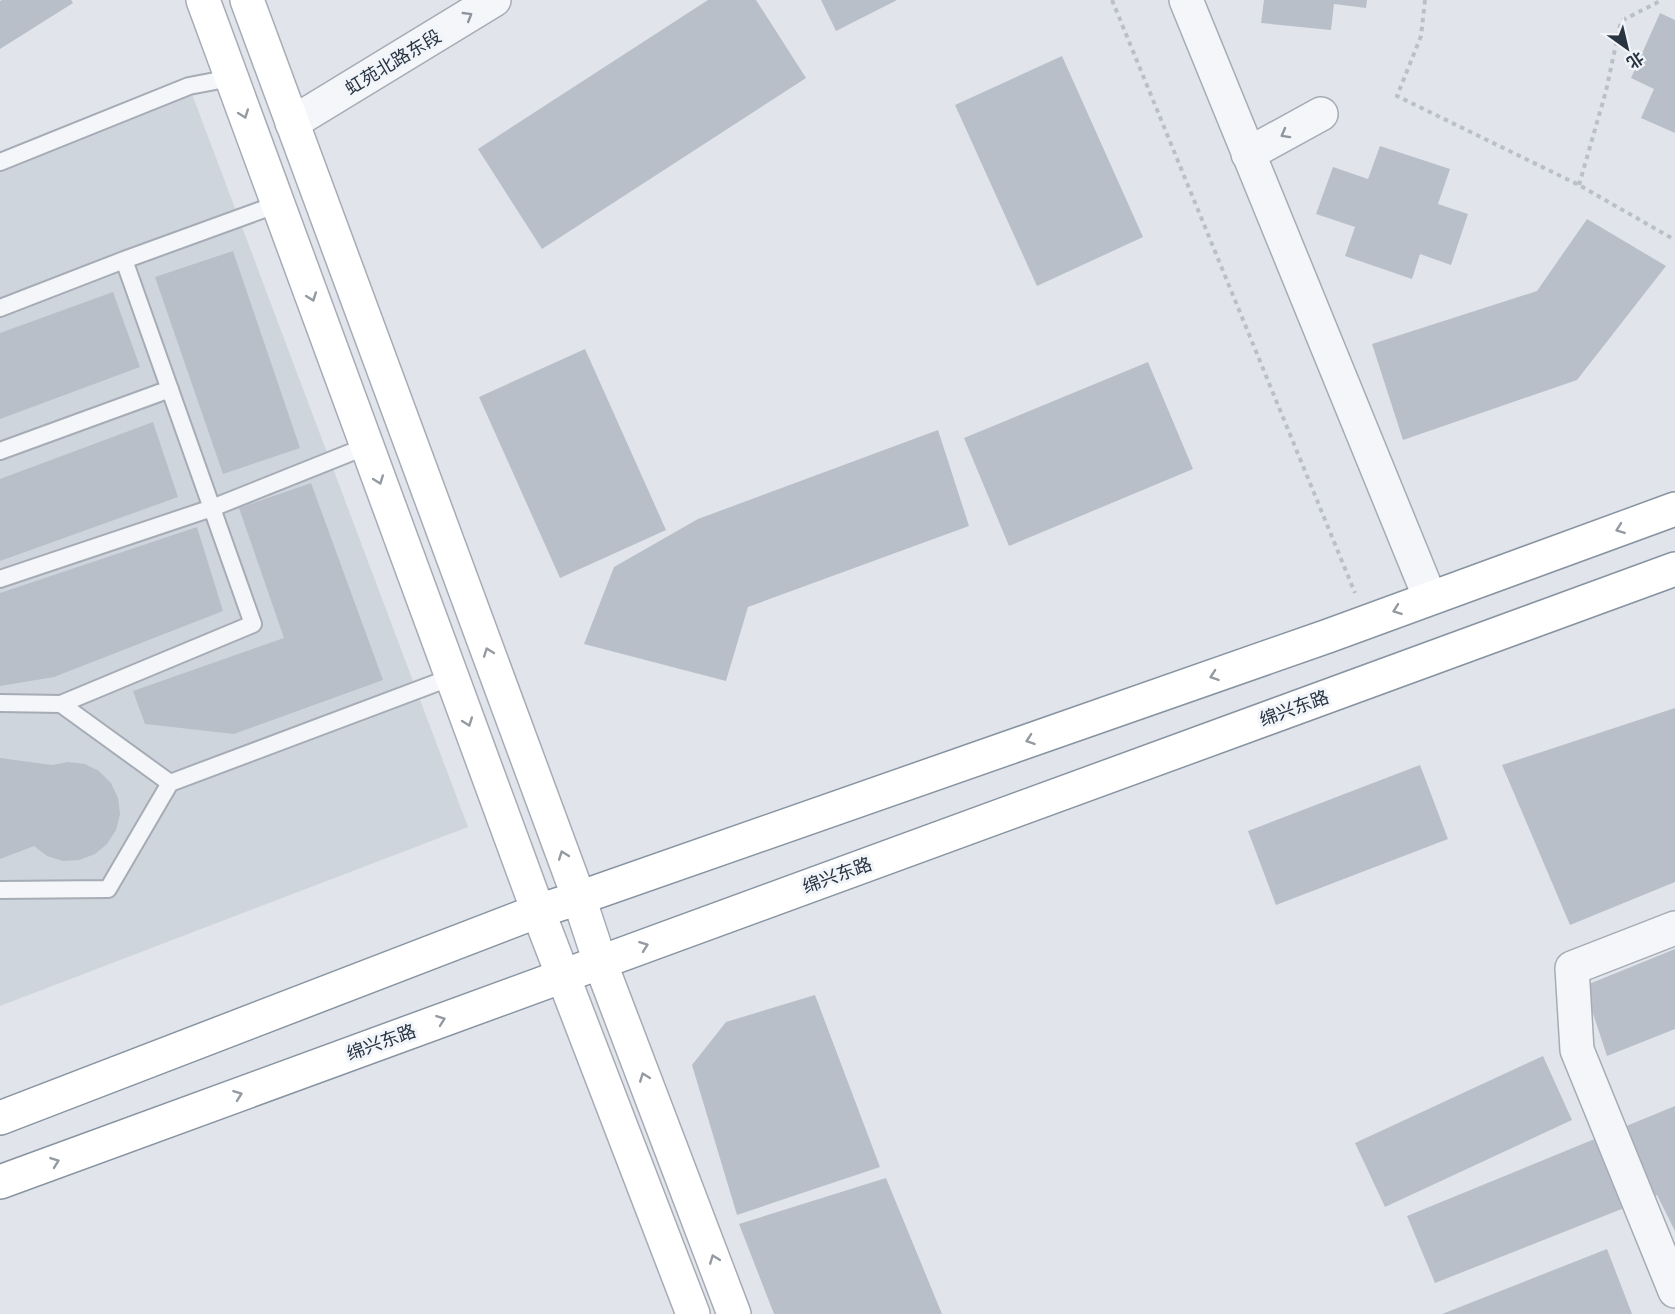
<svg xmlns="http://www.w3.org/2000/svg" width="1675" height="1314" font-family="Inter,'Noto Sans SC',sans-serif">
<style>
.built{fill:#cfd5dd}
.building{fill:#b8bfc8}
.lines{fill:none;stroke-linecap:round;stroke-linejoin:round}
.lane-casing{stroke:#a6acb5;stroke-width:20}
.street-casing{stroke:#a6acb5;stroke-width:36}
.secondary-casing{stroke:#a6acb5;stroke-width:36}
.highway-casing{stroke:#8894a2;stroke-width:36}
.path{stroke:#bbc0c6;stroke-width:4;stroke-dasharray:4.5 4.5;stroke-linecap:butt}
.lane{stroke:#f4f6f9;stroke-width:16}
.street{stroke:#f4f6f9;stroke-width:33}
.secondary{stroke:#fff;stroke-width:33}
.highway{stroke:#fff;stroke-width:33}
.oneway{stroke:#8e959e}
.oneway2{stroke:#949aa1}
.labels{text-anchor:middle;dominant-baseline:central;stroke-width:6;stroke-linejoin:round;paint-order:stroke}
.street-label{font-size:18px;fill:#293443;stroke:#f1f4f8}
</style>
<rect width="100%" height="100%" fill="#e1e5eb"/>
<path class="built" d="M189,86l279,741 -468,179v-844z"/>
<path class="building" d="M2,0h69l2,3 -73,46v-48z
M708,0h48l50,78 -264,171 -64,-100z
M821,0h76l-61,31z
M1264,0h103l-1,8 -32,-4 -3,26 -70,-7z
M1660,13l15,7v113l-34,-15 13,-29 -23,-11z
M1062,56l81,181 -106,49 -82,-181z
M1380,146l70,23 -12,35 30,10 -17,51 -31,-11 -8,25 -67,-23 10,-29 -39,-13 17,-47 35,12z
M1587,219l79,47 -89,114 -174,60 -31,-96 165,-53z
M233,251l67,197 -77,26 -68,-197z
M113,292l27,75 -140,52v-86z
M585,349l81,181 -106,48 -81,-181z
M1148,362l45,107 -184,77 -45,-108z
M153,422l25,75 -178,64v-82z
M938,430l31,96 -221,81 -22,74 -142,-37 30,-77 84,-48z
M311,483l72,197 -149,54 -89,-10 -12,-33 151,-53 -45,-130z
M197,527l26,84 -169,66 -54,9v-93z
M1675,708v174l-105,43 -68,-160z
M0,758l52,7 16,-3 17,2 14,7 12,12 7,15 2,16 -4,16 -9,14 -12,10 -16,6 -16,1 -16,-5 -13,-10 -34,13z
M1420,765l28,74 -172,66 -28,-74z
M1675,949v80l-68,27 -23,-70z
M815,995l65,172 -143,48 -45,-150 34,-43z
M1543,1056l29,64 -187,87 -30,-64z
M1675,1106v125l-18,-36 -222,88 -28,-67z
M886,1178l56,136h-168l-35,-90z
M1607,1249l25,65h-190z"/>
<g class="lines">
<g class="lane-casing">
<path id="lane" d="M0,162l189,-76 42,-8
M124,260l154,-56
M0,308l124,-48 129,364 -192,80
M0,451l170,-62
M0,579l212,-71 155,-62
M0,703l61,1 109,79
M0,890l108,-1 62,-106 282,-106"/>
</g>
<g class="street-casing">
<path id="street" d="M1186,0l244,598
M292,123l202,-123
M1248,154l73,-40
M1675,928l-103,40 5,82 98,241"/>
</g>
<g class="secondary-casing">
<path id="secondary" d="M203,0l335,911 155,403
M247,0l332,898 21,64 134,352"/>
</g>
<g class="highway-casing">
<path id="highway" d="M0,1118l538,-207 41,-13 749,-262 347,-127
M0,1182l1675,-613"/>
</g>
<path class="path" d="M1112,0l243,593
M1425,0l-4,36 -24,60 182,89 96,55
M1579,185l27,-94 15,-70 41,-21"/>
<use href="#lane" class="lane"/>
<use href="#street" class="street"/>
<use href="#secondary" class="secondary"/>
<use href="#highway" class="highway"/>
</g>
<defs><path id="oneway-chevron" d="M-2-3.5L2.5 0L-2 3.5" fill="none" stroke-width="1.6" stroke-linecap="round" stroke-linejoin="round" transform="scale(1.5)"/></defs>
<g class="oneway">
<use href="#oneway-chevron" transform="translate(468 16) rotate(-31)"/>
<use href="#oneway-chevron" transform="translate(1285 134) rotate(151)"/>
</g>
<g class="oneway2">
<use href="#oneway-chevron" transform="translate(244 114) rotate(70)"/>
<use href="#oneway-chevron" transform="translate(312 297) rotate(70)"/>
<use href="#oneway-chevron" transform="translate(379 480) rotate(70)"/>
<use href="#oneway-chevron" transform="translate(1620 529) rotate(160)"/>
<use href="#oneway-chevron" transform="translate(1397 610) rotate(160)"/>
<use href="#oneway-chevron" transform="translate(488 652) rotate(-110)"/>
<use href="#oneway-chevron" transform="translate(1214 676) rotate(161)"/>
<use href="#oneway-chevron" transform="translate(468 722) rotate(70)"/>
<use href="#oneway-chevron" transform="translate(1030 740) rotate(161)"/>
<use href="#oneway-chevron" transform="translate(563 855) rotate(-110)"/>
<use href="#oneway-chevron" transform="translate(644 946) rotate(-20)"/>
<use href="#oneway-chevron" transform="translate(441 1020) rotate(-20)"/>
<use href="#oneway-chevron" transform="translate(644 1077) rotate(-111)"/>
<use href="#oneway-chevron" transform="translate(238 1095) rotate(-20)"/>
<use href="#oneway-chevron" transform="translate(55 1162) rotate(-20)"/>
<use href="#oneway-chevron" transform="translate(714 1259) rotate(-111)"/>
</g>
<g class="labels">
<g class="street-label">
<text transform="translate(393 62) rotate(-31)">虹苑北路东段</text>
<text transform="translate(1294 708) rotate(-20)">绵兴东路</text>
<text transform="translate(837 875) rotate(-20)">绵兴东路</text>
<text transform="translate(381 1042) rotate(-20)">绵兴东路</text>
</g>
</g>
<g transform="translate(1627 48) rotate(146)" stroke="#f1f4f8" stroke-width="4.5" paint-order="stroke">
<path d="M0-4.5L10 22L0 15L-10 22Z" fill="#293443"/>
<text y="-9" font-size="16" font-weight="bold" text-anchor="middle" fill="#293443">北</text>
</g>
</svg>
